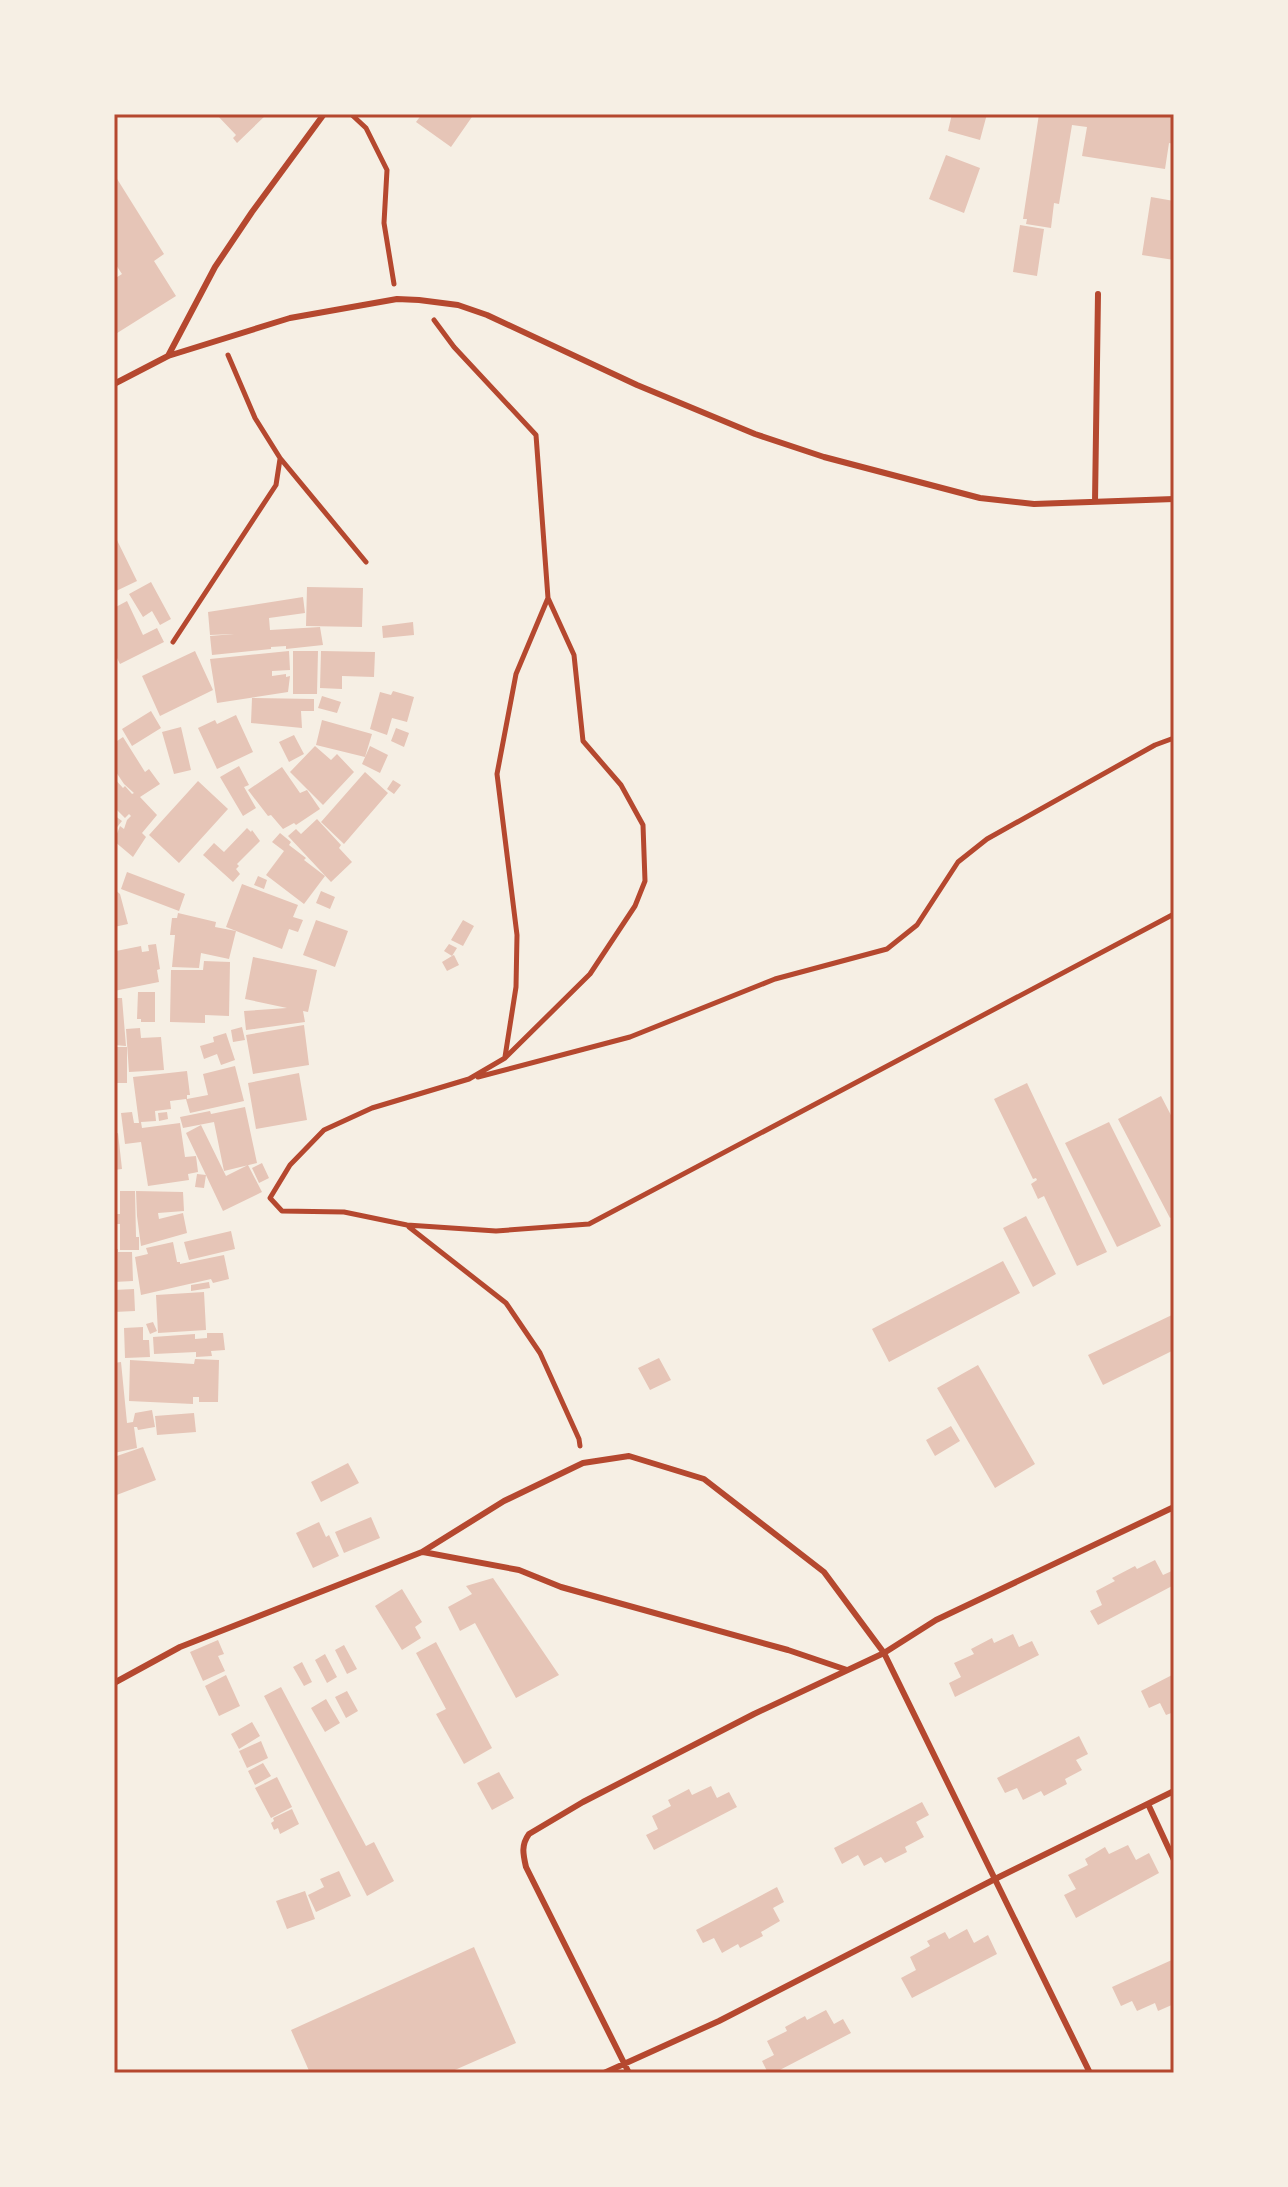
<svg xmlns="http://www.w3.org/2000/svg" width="1288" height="2187" font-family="'Sofia Sans Condensed',sans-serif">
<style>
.building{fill:#e6c5b7}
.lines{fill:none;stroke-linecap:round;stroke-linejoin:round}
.path{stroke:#b5482f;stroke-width:5}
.service{stroke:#b5482f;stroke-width:6}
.neatline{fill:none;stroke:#b5482f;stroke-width:3}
</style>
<rect width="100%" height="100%" fill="#f6efe4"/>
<path class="building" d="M216,114h51l-30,29 -4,-5 3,-3z
M422,114h52l-23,33 -35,-25z
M952,114h35l-7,26 -32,-9z
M1039,114h135v30l-5,-1 -4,26 -83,-13 5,-29 -15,-2 -13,79 -5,-1 -3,25 -25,-4 1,-5h-4z
M946,155l34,13 -16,45 -35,-14z
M114,174l50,80 -10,7 22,35 -62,39v-56l8,-5 -8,-12z
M1151,197l23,4v59l-32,-5z
M1020,225l24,4 -7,47 -24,-4z
M114,534l23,47 -23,11z
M151,582l20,37 -11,6 -8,-14 -9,6 -14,-23z
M307,587l56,1 -1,39 -56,-1z
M303,597l2,16 -36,5 1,12 50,-3 3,18 -37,4v-3l-15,1v2l-59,6 -2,-19 24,-2 -24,1 -2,-23z
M127,601l16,34 14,-7 7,14 -44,22 -4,-8 -2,1v-49z
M413,622l1,13 -31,3 -1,-12z
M195,651l18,39 -53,26 -18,-40z
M289,651l1,19 -18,1v5l14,-2v3l4,-1 -2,16 -71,11 -7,-44z
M293,651h25l-1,43h-24z
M321,651l54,1 -1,25 -32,-1v13l-22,-1z
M393,691l21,6 -7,25 -15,-4 -5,17 -17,-6 10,-37 11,3z
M322,696l19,6 -4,11 -19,-5z
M252,698l62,1v12h-13l1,17 -51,-5z
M151,711l10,17 -29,18 -10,-17z
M236,715l17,37 -36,17 -19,-41 17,-8 2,4z
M322,720l50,14 -7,23 -49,-12z
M181,727l10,43 -17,4 -12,-42z
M396,728l13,5 -5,14 -13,-6z
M294,735l10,19 -15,8 -10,-20z
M123,737l22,35 4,-3 11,15 -20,13 17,18 -15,18 4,4 -13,20 -19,-16 6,-15 4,3 3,-9 4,-4 -2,-2 -4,4 -11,-11v-29l9,10 2,-2 7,8 2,-1 -10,-9 -10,-15v-26z
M315,746l16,14 6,-6 17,18 -31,33 -33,-33z
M370,746l18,9 -8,18 -18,-9z
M239,766l10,19 -5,2 12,21 -13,8 -23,-39z
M282,767l18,26 7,-3 13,19 -24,16 -2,-2 -11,6 -12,-14 -3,1 -20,-26z
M365,772l23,21 -44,51 -23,-22z
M393,780l8,5 -7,9 -7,-5z
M198,781l30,28 -49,54 -30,-28z
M114,815l8,6 -8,10z
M317,819l24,26 -2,3 13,14 -21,20 -43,-46 8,-7 5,5z
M247,828l4,4 1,-2 8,11 -23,23 2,2 -3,3 4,5 -7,8 -30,-27 11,-12 10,9z
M280,833l11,9 -2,3 17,13 -2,2 21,16 -21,28 -38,-29 18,-24 -12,-9z
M127,872l58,22 -6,17 -58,-22z
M258,876l9,4 -3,9 -10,-4z
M242,884l56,21 -5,12 10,3 -5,12 -9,-3 -7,20 -56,-22z
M114,889l6,5 8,30 -14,3z
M321,891l14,6 -5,12 -14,-6z
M178,913l38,9 -1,5 21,4 -7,28 -28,-6 -2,15 -27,-1 3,-32h-5l2,-17h5z
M316,920l32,11 -13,36 -32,-12z
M463,920l11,6 -11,20 -12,-6z
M156,944l4,25 -3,1 2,12 -45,9v-34l3,-1 -1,-5 25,-5 1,6 7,-1 -1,-6z
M449,944l8,4 -5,8 2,-1 5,10 -12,6 -5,-9 10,-6 -8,-5z
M253,957l64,13 -9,42 -5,-1 2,11 -59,8 -2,-19 43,-3 -42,-9z
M204,961l26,1 -1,54 -24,-1v8l-35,-1 1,-52h32z
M138,992h17v30h-14v-3h-4z
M114,998h8l4,48 -12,-1z
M304,1025l5,40 -56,9 -7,-39z
M242,1027l3,13 -12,2 -2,-12z
M140,1028l1,10 20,-1 3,33 -35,2 -3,-43z
M226,1033l9,27 -14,5 -4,-11 -13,5 -4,-13 14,-4 -1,-5z
M114,1047h13v36h-13z
M235,1066l9,35 -54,12 -4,-14 -16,2 1,8 -16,2 1,10 -15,1 1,6 38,-5 5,34 11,-1 2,16 -10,2 1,6 -41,6 -7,-44 -16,2 -4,-31 11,-1 2,11h5l-6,-46 54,-6 3,24h-3v4l21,-4 -5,-21z
M299,1073l8,47 -51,9 -8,-46z
M1027,1083l80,169 -30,14 -33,-70 -6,3 -7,-15 6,-4 -1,-2 -3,1 -39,-80z
M1161,1096l13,25v95l-4,2 -52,-99z
M245,1107l12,56 -33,8 -10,-49 -31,6 -3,-11 30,-6 1,3z
M167,1112l1,7 -9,2 -1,-8z
M1109,1122l52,104 -44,21 -52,-104z
M201,1125l25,51 22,-11 14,27 -39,19 -37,-78z
M118,1133l4,36 -8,1v-36z
M262,1163l7,15 -10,5 -7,-15z
M197,1174l9,1 -2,13 -9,-1z
M120,1191h15l1,46h3v13h-19v-26h-6v-10h6z
M136,1191l47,1 1,19 -26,2 1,6 24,-6 4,20 -46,13 -4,-30z
M1026,1216l30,58 -23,13 -30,-59z
M231,1231l4,18 -46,11 -5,-18z
M173,1242l4,20h3v2l44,-9 5,24 -16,4 -2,-4 -70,16 -6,-38 13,-3 -2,-6z
M114,1249h4v3h14l1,29 -19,1z
M1003,1261l17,32 -131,69 -17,-33z
M209,1282l1,6 -19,3v-6z
M134,1289l1,22 -21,1v-22z
M204,1292l2,38 -48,3 -2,-38z
M1174,1314v36l-71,35 -15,-30z
M153,1322l4,9 -7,3 -4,-10z
M143,1327v13h6l1,17 -25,1 -1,-30z
M207,1333h16l2,17 -14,1 1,5 -16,1v-5l-42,2 -1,-17 42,-3v5l12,-1z
M659,1358l12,22 -21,10 -12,-22z
M195,1359l24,1 -1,42h-19v-5h-6v7l-64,-3 1,-41 64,4z
M121,1362l6,61 6,-1 2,-9 17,-3 3,17 -17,3 -1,-3h-3l3,21 -23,5v-90z
M978,1365l57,99 -40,24 -58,-100z
M194,1413l2,19 -39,3 -2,-19z
M951,1426l9,15 -25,15 -9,-16z
M143,1447l13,33 -42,16v-39z
M348,1463l11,20 -38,19 -10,-20z
M371,1517l9,21 -36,15 -9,-21z
M319,1522l7,15 3,-2 10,21 -26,12 -17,-35z
M1155,1560l8,15 11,-5v15l-76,40 -8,-14 12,-6 -6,-14 19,-10 -3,-3 23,-12 2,3z
M493,1578l66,97 -43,23 -41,-75 -15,8 -12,-24 24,-13 -6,-8z
M402,1589l20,33 -7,5 6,11 -19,12 -27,-44z
M1013,1634l6,13 13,-6 7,14 -84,42 -6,-14 12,-6 -7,-14 20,-9 -3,-5 21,-11 2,5z
M218,1640l6,14 -6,2 7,15 -22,10 -13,-29z
M436,1642l56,106 -28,16 -28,-50 10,-5 -30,-56z
M344,1645l13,24 -10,5 -12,-24z
M325,1654l12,23 -10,6 -12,-23z
M302,1662l10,20 -8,4 -11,-19z
M1174,1674v38l-8,3 -6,-12 -11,5 -8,-17z
M226,1675l14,31 -21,10 -14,-30z
M281,1687l85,159 8,-4 20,39 -27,15 -103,-200z
M347,1691l11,20 -12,7 -11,-21z
M326,1699l14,24 -15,9 -14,-24z
M252,1722l8,14 -21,13 -8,-15z
M1079,1736l9,18 -12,6 6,10 -17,9 2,5 -23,12 -3,-5 -18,9 -6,-12 -12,5 -8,-15z
M261,1741l7,17 -21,10 -8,-17z
M263,1763l8,13 -16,9 -7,-14z
M499,1772l15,26 -22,12 -15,-27z
M277,1777l15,30 -21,11 -16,-30z
M711,1786l6,12 12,-6 8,15 -83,43 -8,-15 12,-6 -6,-13 19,-10 -3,-6 21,-11 3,6z
M922,1802l7,13 -13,7 8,15 -19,10 2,5 -22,11 -4,-6 -17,9 -6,-11 -16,9 -8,-16z
M292,1809l7,15 -19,10 -2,-6 -4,2 -3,-7 3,-2 -1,-3z
M1128,1845l8,15 13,-7 10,20 -83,45 -12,-23 12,-6 -8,-14 20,-10 -3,-6 20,-12 4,7z
M339,1871l12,25 -35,16 -8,-17 16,-8 -4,-8z
M777,1887l7,15 -11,6 7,13 -19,11 2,4 -23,12 -2,-4 -16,9 -8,-15 -11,5 -7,-13z
M305,1891l10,28 -28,10 -11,-28z
M967,1929l7,14 14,-8 9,19 -85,44 -11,-20 15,-8 -6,-13 20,-11 -3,-5 18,-9 4,7z
M474,1947l42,96 -68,30h-138l-19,-43z
M1174,1959v45l-16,7 -3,-8 -18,8 -5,-10 -11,5 -9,-19z
M826,2010l8,14 9,-5 8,14 -77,40h-6l-6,-12 12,-6 -7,-14 20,-10 -2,-4 20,-11 2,4z"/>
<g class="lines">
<path class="path" d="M351,114l15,14 21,42 -3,53 10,61
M434,320l20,27 82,88 12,163 26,57 9,86 38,44 22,40 2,56 -10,25 -45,68 -85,84 -36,21 -97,29 -48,22 -34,35 -20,33 12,13 62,1 63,13 89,6 93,-7 585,-310
M228,355l27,63 25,40 86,104
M173,642l103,-157 4,-26
M505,1057l11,-70 1,-52 -20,-161 19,-100 32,-76
M478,1077l152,-40 145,-58 112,-30 30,-24 41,-63 29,-23 168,-94 19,-7
M409,1227l97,76 34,50 39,86 1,7"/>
<path class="service" d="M168,356l47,-89 37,-55 72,-98
M114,384l54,-28 122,-38 107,-19 22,1 39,5 29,10 150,70 118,49 69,23 156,41 54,6 140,-5
M1095,502l3,-208
M423,1552l96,18 42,17 227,63 59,20
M114,1683l66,-36 242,-95 82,-51 79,-38 46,-7 75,23 120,93 60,81 206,420
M1148,1804l26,56
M604,2073l115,-52 276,-142 179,-88
M629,2073l-103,-206c-3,-13 -5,-22 3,-33l54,-32 171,-88 130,-61 52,-33 238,-113"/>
</g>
<rect width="1288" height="2187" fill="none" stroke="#f6efe4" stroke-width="232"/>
<rect x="116" y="116" width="1056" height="1955" class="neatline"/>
</svg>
